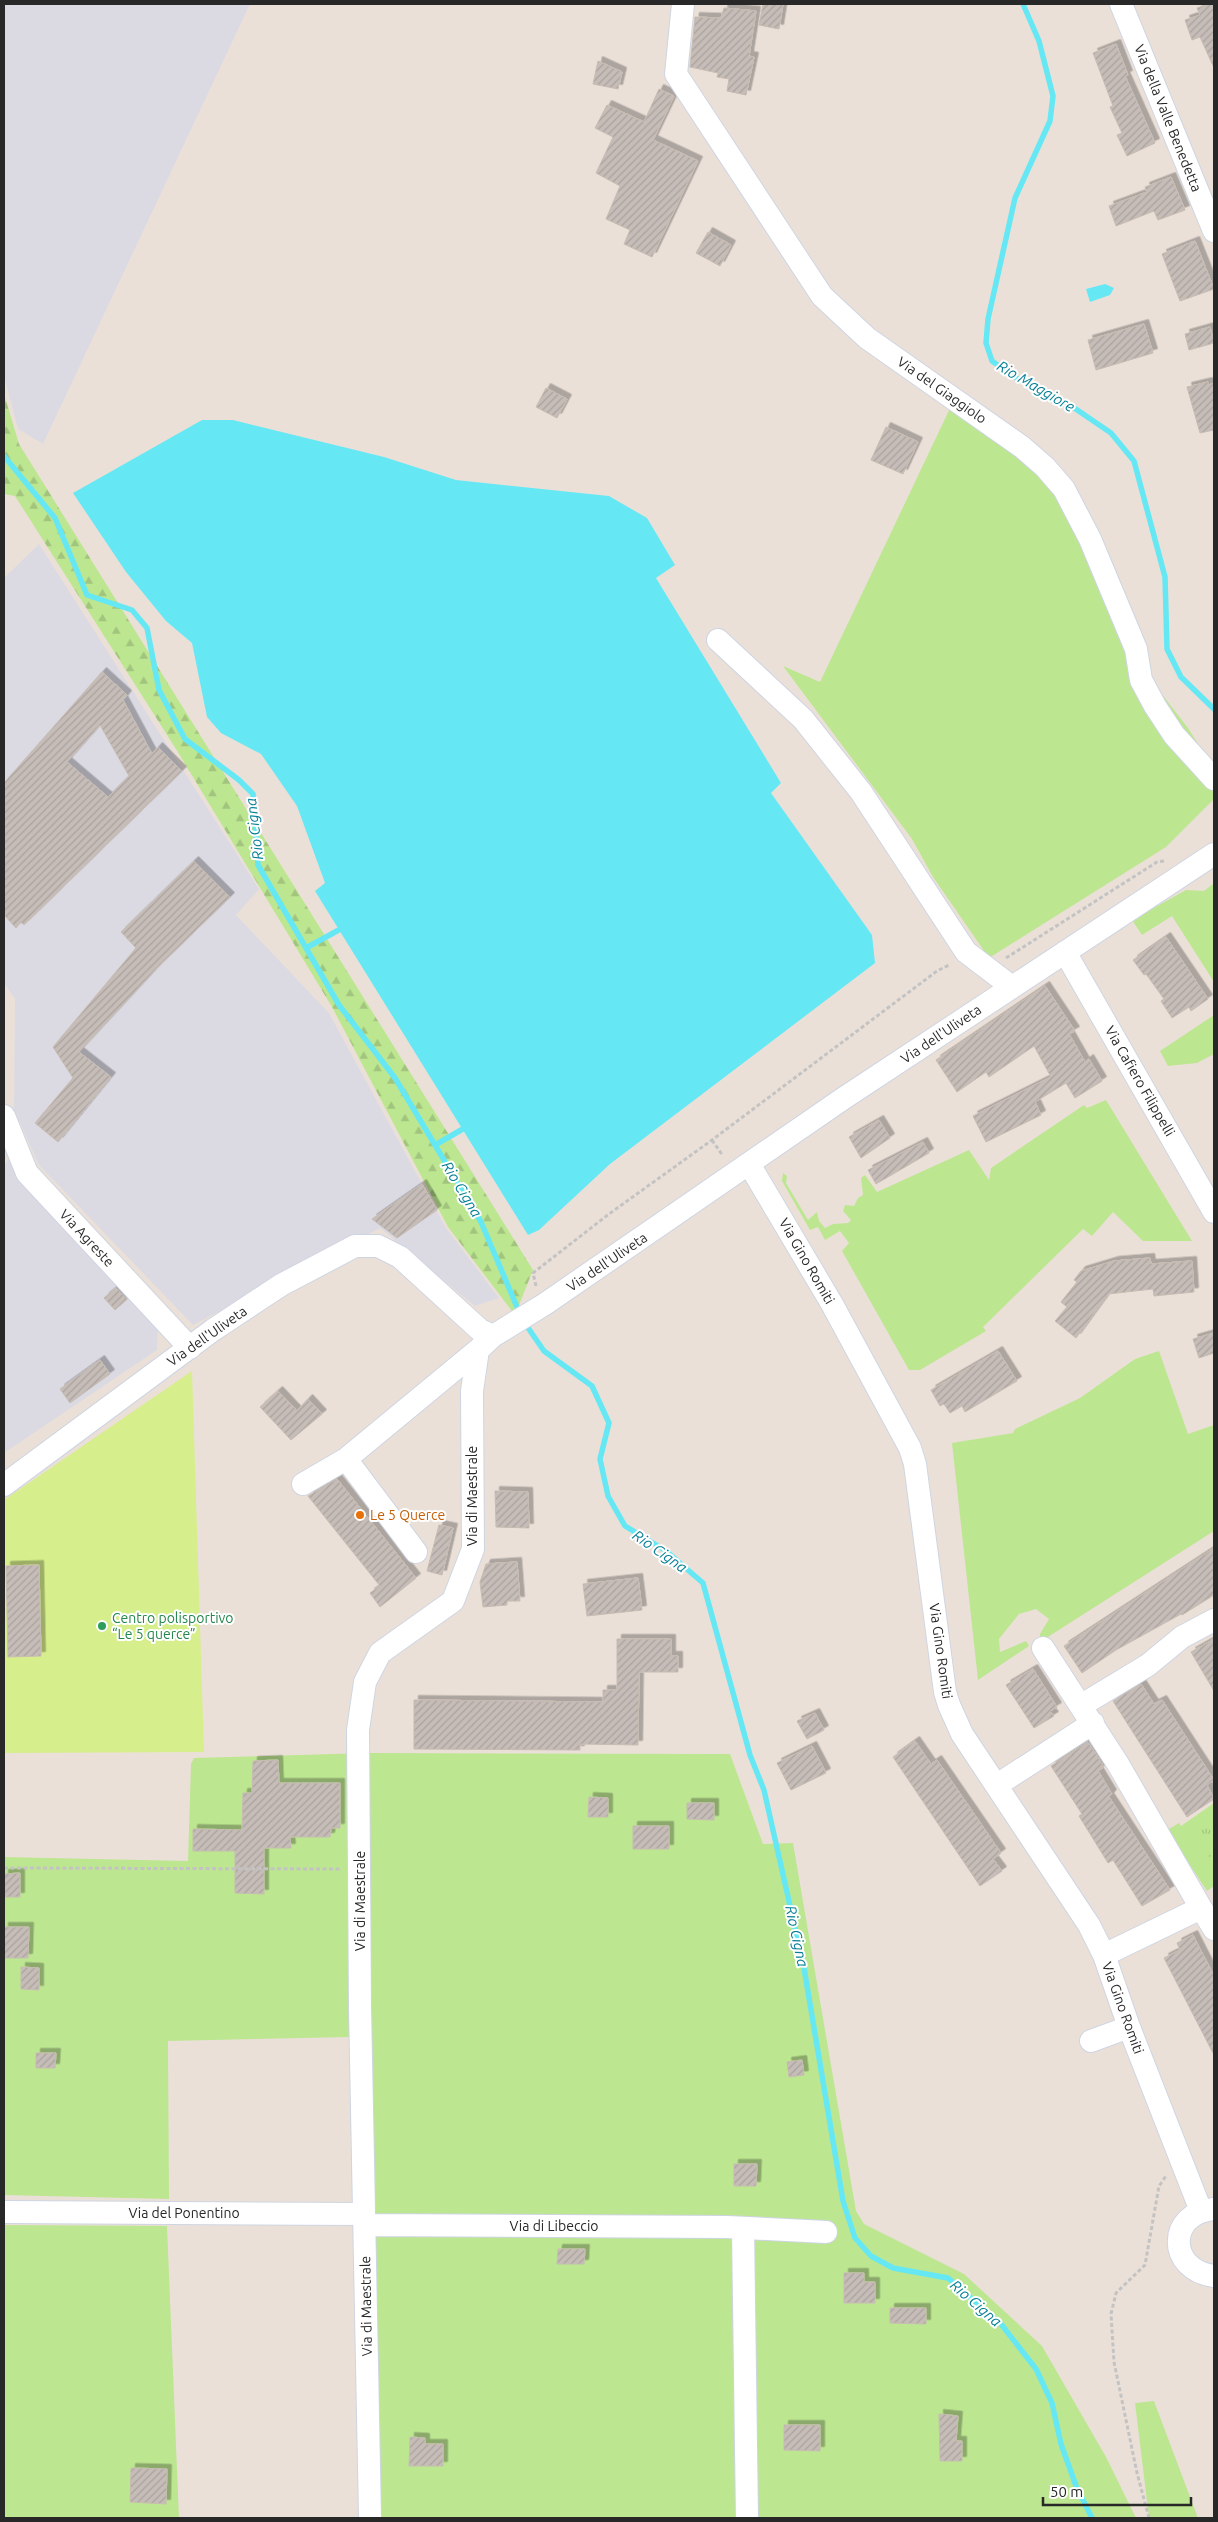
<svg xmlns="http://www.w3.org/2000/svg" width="1218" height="2522" font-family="Ubuntu,sans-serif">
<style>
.industrial{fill:#dbdae3}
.grass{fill:#bde691}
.forest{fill:url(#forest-firs)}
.park{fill:url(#park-tufts)}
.pitch{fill:#d6ee8c}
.water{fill:#65e8f4}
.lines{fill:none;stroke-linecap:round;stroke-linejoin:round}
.stream{stroke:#65e8f4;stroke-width:5.5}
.building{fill:url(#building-hatch);stroke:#c7bcb2;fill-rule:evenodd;filter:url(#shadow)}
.minor-casing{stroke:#ced5e2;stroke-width:24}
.path{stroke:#c3c3c3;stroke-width:3;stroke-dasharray:4 2.5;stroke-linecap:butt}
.minor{stroke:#fff;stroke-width:22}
.food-dot{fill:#e8710a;stroke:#fff;stroke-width:2}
.leisure-dot{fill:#2e9e5b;stroke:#fff;stroke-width:2}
.labels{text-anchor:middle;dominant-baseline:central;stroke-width:4;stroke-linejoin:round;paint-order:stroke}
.street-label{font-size:14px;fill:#282828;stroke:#fff}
.food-label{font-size:14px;fill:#c56008;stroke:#fff;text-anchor:start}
.leisure-label{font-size:14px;fill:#27864d;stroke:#fff;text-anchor:start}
.water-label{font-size:15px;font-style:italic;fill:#077f96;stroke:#fff}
</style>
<defs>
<pattern id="forest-firs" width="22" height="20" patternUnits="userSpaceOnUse" patternTransform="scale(1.25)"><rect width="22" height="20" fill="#bde691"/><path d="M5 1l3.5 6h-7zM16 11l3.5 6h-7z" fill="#a2c57d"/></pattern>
<pattern id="park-tufts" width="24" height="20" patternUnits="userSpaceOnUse" patternTransform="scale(1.25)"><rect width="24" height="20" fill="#bde691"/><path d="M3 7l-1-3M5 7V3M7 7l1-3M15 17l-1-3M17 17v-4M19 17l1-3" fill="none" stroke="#a2c57d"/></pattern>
<pattern id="building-hatch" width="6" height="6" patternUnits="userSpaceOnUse" patternTransform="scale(1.25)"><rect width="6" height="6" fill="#c6bdb8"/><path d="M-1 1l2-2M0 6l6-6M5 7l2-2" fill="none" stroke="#aaa29e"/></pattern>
<filter id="shadow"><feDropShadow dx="4.5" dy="-4.5" stdDeviation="0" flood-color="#0004"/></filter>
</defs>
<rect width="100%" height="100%" fill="#ebe0d8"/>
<path class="industrial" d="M4,4h246l-207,440 -25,-15 -14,-53z
M39,544l220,345 -23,26 93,98 117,215 53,70 -24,8 -95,-78 -187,97 -154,-160 -25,-56 1,-110 -11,-16v-405z
M9,1159l149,162 -1,29 -153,103v-288z"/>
<path class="grass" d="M953,402l94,76 97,193 44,57 26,41v30l-48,48 -177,111 -56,-81 -21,-38 -129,-173 37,16z
M1214,883v99l-42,-66 -30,19 -10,-15 54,-30 18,1z
M1214,1015v39l-17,9 -29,3 -8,-15z
M1106,1100l86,141h-49l-30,-29 -21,24 -9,-7 -100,98 3,4 -66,39h-11l-67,-119 7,-8 -9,-12 -15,9 -7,-13 -8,3 -28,-49 1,-8 4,3 -1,7 22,37 9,-8 2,9 6,7 8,-4 15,-1 3,-3 -8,-9 2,-6 9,1 4,-8 5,-3 -2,-17 4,-3 12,17 92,-42 20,30 2,-12 93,-63 3,3z
M1159,1351l29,83 26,-9v106l-174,111v-8l9,-15 -13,-10 -17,5 -20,25 1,13 26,-11 3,5 -51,34 -26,-237 61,-10 2,-4 65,-31 55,-39z
M370,1753l360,1 33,90 30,-1 63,368 8,13 100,50 78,72 64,111 30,61h-761l-5,-319 -18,-1 -2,-161 -182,4 1,158 -165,-4v-338l184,4 3,-97 3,-6z
M1214,1803v83l-7,5 -40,-61 12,-7 2,3z
M4,2225l163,1 12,292h-175z
M1154,2401l44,117h-49l-14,-115z"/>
<path class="forest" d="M4,394l15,50 514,826 -18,45 -67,-88 -116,-220 -156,-258 -161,-253 -11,-2z"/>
<path class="park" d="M1214,1819v42h-1l-21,-25z"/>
<path class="pitch" d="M192,1371l12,381 -200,1v-253z"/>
<path class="water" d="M1105,284l9,4 -4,7 -20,7 -4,-13z
M202,420h31l151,37 72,23 153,16 38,22 28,47 -19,13 125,205 -10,10 101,142 3,28 -265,201 -71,66 -11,5 -213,-344 10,-8 -28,-77 -36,-52 -40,-21 -14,-16 -15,-74 -26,-22 -40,-49 -53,-79z"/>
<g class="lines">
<path class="stream" d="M1023,4l16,37 14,55 -3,25 -35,77 -27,121 -2,24 6,18 26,18 49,24 44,30 23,28 31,116 2,72 14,28 33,32
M4,456l51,62 32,77 45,15 15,18 12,62 26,49 54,41 14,14 5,71 81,140 56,73 86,144 39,92
M306,948l40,-22
M435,1145l33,-19
M524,1322l20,29 48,35 17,37 -9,36 8,37 17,30 41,25 37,32 47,172 14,35 40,178 39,233 12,37 16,18 22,12 55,10 53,46 35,45 16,34 9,41 15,42 16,32"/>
</g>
<path class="building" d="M763,4h20l-4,25 -20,-4z
M1209,4h5v64l-14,-31 -8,3 -7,-20 15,-5 -3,-7z
M724,8l32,3 -7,45 5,1 -8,38 -19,-4 2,-12 -12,-2 1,-4 -28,-6 5,-50 26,1z
M1116,44l12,31 -3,1 30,67 -28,13 -10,-21 5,-2 -12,-26 3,-1 -20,-53z
M598,61l24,11 -4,17 -25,-5z
M659,89l15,7 -21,44 45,21 -46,96 -28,-13 6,-14 -24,-11 14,-33 -24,-13 17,-36 -18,-9 12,-23 37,17z
M1171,177l14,33 -27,10 -4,-9 -38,15 -7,-20 38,-14 -2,-5z
M708,232l23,13 -11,21 -24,-13z
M1195,241l19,48 -34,12 -18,-47z
M1144,324l9,29 -57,17 -8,-30z
M1210,327l4,16 -25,7 -4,-16z
M1208,382l1,3 5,-2v47l-14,3 -13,-46z
M546,388l21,11 -10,19 -21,-11z
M886,427l32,15 -15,32 -32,-14z
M102,672l25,23 -4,5 29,54 6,-7 24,24 -158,154 -3,-3 -5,6 -12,-13v-132zM100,725l29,51 -21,21 -41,-35z
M194,861l36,36 -73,71 -78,84 32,25 -53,65 -23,-19 38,-45 -20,-31 83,-99 -15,-16z
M1166,937l42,62 -17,12 -2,-4 -17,11 -11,-17 3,-2 -18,-25 -2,1 -11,-15z
M1045,986l30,45 -6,3 16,28 4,-3 13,22 -27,17 -9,-15 -31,19 6,13 -55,27 -13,-26 78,-39 -17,-31 -45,31 -3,-5 -29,20 -21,-32z
M879,1120l11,18 -29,20 -12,-21z
M923,1142l6,11 -53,31 -8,-14z
M422,1184l15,26 -40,28 -25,-19z
M1150,1258l1,6 41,-3 2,31 -40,4 -1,-7 -45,5 -32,44 -21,-17 12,-14 -6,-5 16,-20 -3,-2 7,-9 33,-10z
M116,1288l11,11 -12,11 -11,-12z
M1214,1333v20l-15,5 -6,-19z
M998,1351l19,30 -52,31 -3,-6 -12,7 -6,-9 -4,2 -9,-16z
M100,1360l10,14 -40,29 -10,-14z
M278,1391l19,20 11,-12 14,15 -31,26 -31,-33z
M337,1479l79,99 -36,29 -10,-14 10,-7 -72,-90z
M495,1491l33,1 1,36 -33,-1z
M439,1525l14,3 -11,47 -15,-4z
M1214,1548v47l-32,20 -1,-1 -65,36 -34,23 -18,-27z
M517,1562l3,39h-13v4l-24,2 -3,-25 6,-18z
M39,1565l2,91 -33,1 -2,-91z
M638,1578l4,32 -55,6 -4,-32z
M617,1639h54v17h7v16h-39l-1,73 -58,-1v6l-166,-1v-49l189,2v-12h14z
M1214,1639v52l-23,-39z
M1033,1669l24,38 -7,4 4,5 -20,12 -28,-43z
M1141,1684l13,20 8,-4 52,80 -7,5 7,14 -27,18 -74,-116z
M815,1713l9,17 -17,9 -10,-18z
M915,1741l16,23 6,-4 64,93 -8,6 9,12 -22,15 -87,-129z
M1088,1742l16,25 -6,4 14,23 -3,3 61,93 -28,16 -29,-46 -5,3 -29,-47 3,-2 -31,-48z
M812,1746l14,27 -35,17 -14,-27z
M278,1760l1,23h61v45h-9l-1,9h-40l1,11h-27v46l-29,-1v-42h-42v-22l49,1 1,-37h9l1,-32z
M589,1797l19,1v19h-20z
M687,1803h27v17l-27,-1z
M633,1826h36v23h-36z
M20,1873v24h-15l-1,-23z
M4,1927h25l-1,31h-24z
M1193,1935l21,41v79l-50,-97 16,-8 -3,-7z
M21,1967l18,1v22l-18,-1z
M36,2053h20l-1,15h-19z
M802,2060l2,15 -15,2 -2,-15z
M734,2164h23l-1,22h-22z
M558,2249h27l-1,15h-27z
M844,2273h20v9h11v21h-31z
M890,2308h36v16l-36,-1z
M939,2414l19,2 -2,25h6v20h-22z
M784,2425h36v26l-36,-1z
M410,2437l15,1v6h18v22h-34z
M131,2468l36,1 -1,35 -36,-2z"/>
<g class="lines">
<g class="minor-casing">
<path id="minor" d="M683,4l-7,70 146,222 45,42 155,109 23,20 19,22 26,50 46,110 5,31 14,26 19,29 40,44
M1121,4l93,227
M718,640l85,79 58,73 105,160 46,35
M1065,952l149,260
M4,1116l23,57 163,175
M749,1164l83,140 78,144 5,16 30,228 4,13 13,29 127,191 15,30 25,72 72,184
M303,1484l43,-25
M4,1485l209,-155 68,-45 74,-39h23l22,11 80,73 13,6 52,-32 299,-206 370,-244
M416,1552l-70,-93 132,-109
M1043,1648l75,116 83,144 -97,47
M1082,1705l66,-40 34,-28 32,-17
M997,1785l96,-62
M1201,1908l13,21
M1091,2041l38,-14
M1214,2209c-47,4 -47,61 0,67
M4,2212l360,2
M365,2225l362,2 99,5
M743,2228l4,290
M370,2518l-10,-511 -2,-277 7,-48 15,-29 73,-52 20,-52 -1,-158 6,-41 15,-14"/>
</g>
<path class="path" d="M1006,958l151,-96 7,-1
M712,1140l11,16
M536,1286l-3,-13 76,-59 103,-74 225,-169 12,-6
M4,1868l336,1
M1149,2518l-12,-45 -23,-111 -3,-48 5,-21 29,-28 14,-79 7,-10"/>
<use href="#minor" class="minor"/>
</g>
<circle class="food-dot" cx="360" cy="1515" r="5"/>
<circle class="leisure-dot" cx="102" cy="1626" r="5"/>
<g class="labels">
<g class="street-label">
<text transform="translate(1168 118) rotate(68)">Via della Valle Benedetta</text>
<text transform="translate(942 390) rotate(35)">Via del Giaggiolo</text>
<text transform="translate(941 1034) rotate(-34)">Via dell'Uliveta</text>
<text transform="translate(1140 1081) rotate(60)">Via Cafiero Filippelli</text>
<text transform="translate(87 1238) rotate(47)">Via Agreste</text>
<text transform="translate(807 1261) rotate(60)">Via Gino Romiti</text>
<text transform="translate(607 1262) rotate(-34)">Via dell'Uliveta</text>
<text transform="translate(207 1336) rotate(-35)">Via dell'Uliveta</text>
<text transform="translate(472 1496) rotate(-90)">Via di Maestrale</text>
<text transform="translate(941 1651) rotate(82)">Via Gino Romiti</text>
<text transform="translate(360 1901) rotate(-90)">Via di Maestrale</text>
<text transform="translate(1123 2008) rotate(70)">Via Gino Romiti</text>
<text x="184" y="2213">Via del Ponentino</text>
<text x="554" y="2226">Via di Libeccio</text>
<text transform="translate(366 2306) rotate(-91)">Via di Maestrale</text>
</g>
<g class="food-label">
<text x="370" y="1515">Le 5 Querce</text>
</g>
<g class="leisure-label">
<text x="112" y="1618">Centro polisportivo<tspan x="112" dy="16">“Le 5 querce”</tspan></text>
</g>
<g class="water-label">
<text transform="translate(1036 386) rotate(30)">Rio Maggiore</text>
<text transform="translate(254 829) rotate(-97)">Rio Cigna</text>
<text transform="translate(462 1189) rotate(59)">Rio Cigna</text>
<text transform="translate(660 1551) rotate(35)">Rio Cigna</text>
<text transform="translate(797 1936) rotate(78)">Rio Cigna</text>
<text transform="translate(976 2303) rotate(41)">Rio Cigna</text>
</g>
</g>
<rect width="1218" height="2522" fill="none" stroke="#282828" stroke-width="10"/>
<path d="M1043 2497v8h148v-8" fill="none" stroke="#282828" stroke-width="2.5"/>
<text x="1050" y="2497" font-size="15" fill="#282828" stroke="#ffffff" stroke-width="4" paint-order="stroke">50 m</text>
</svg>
